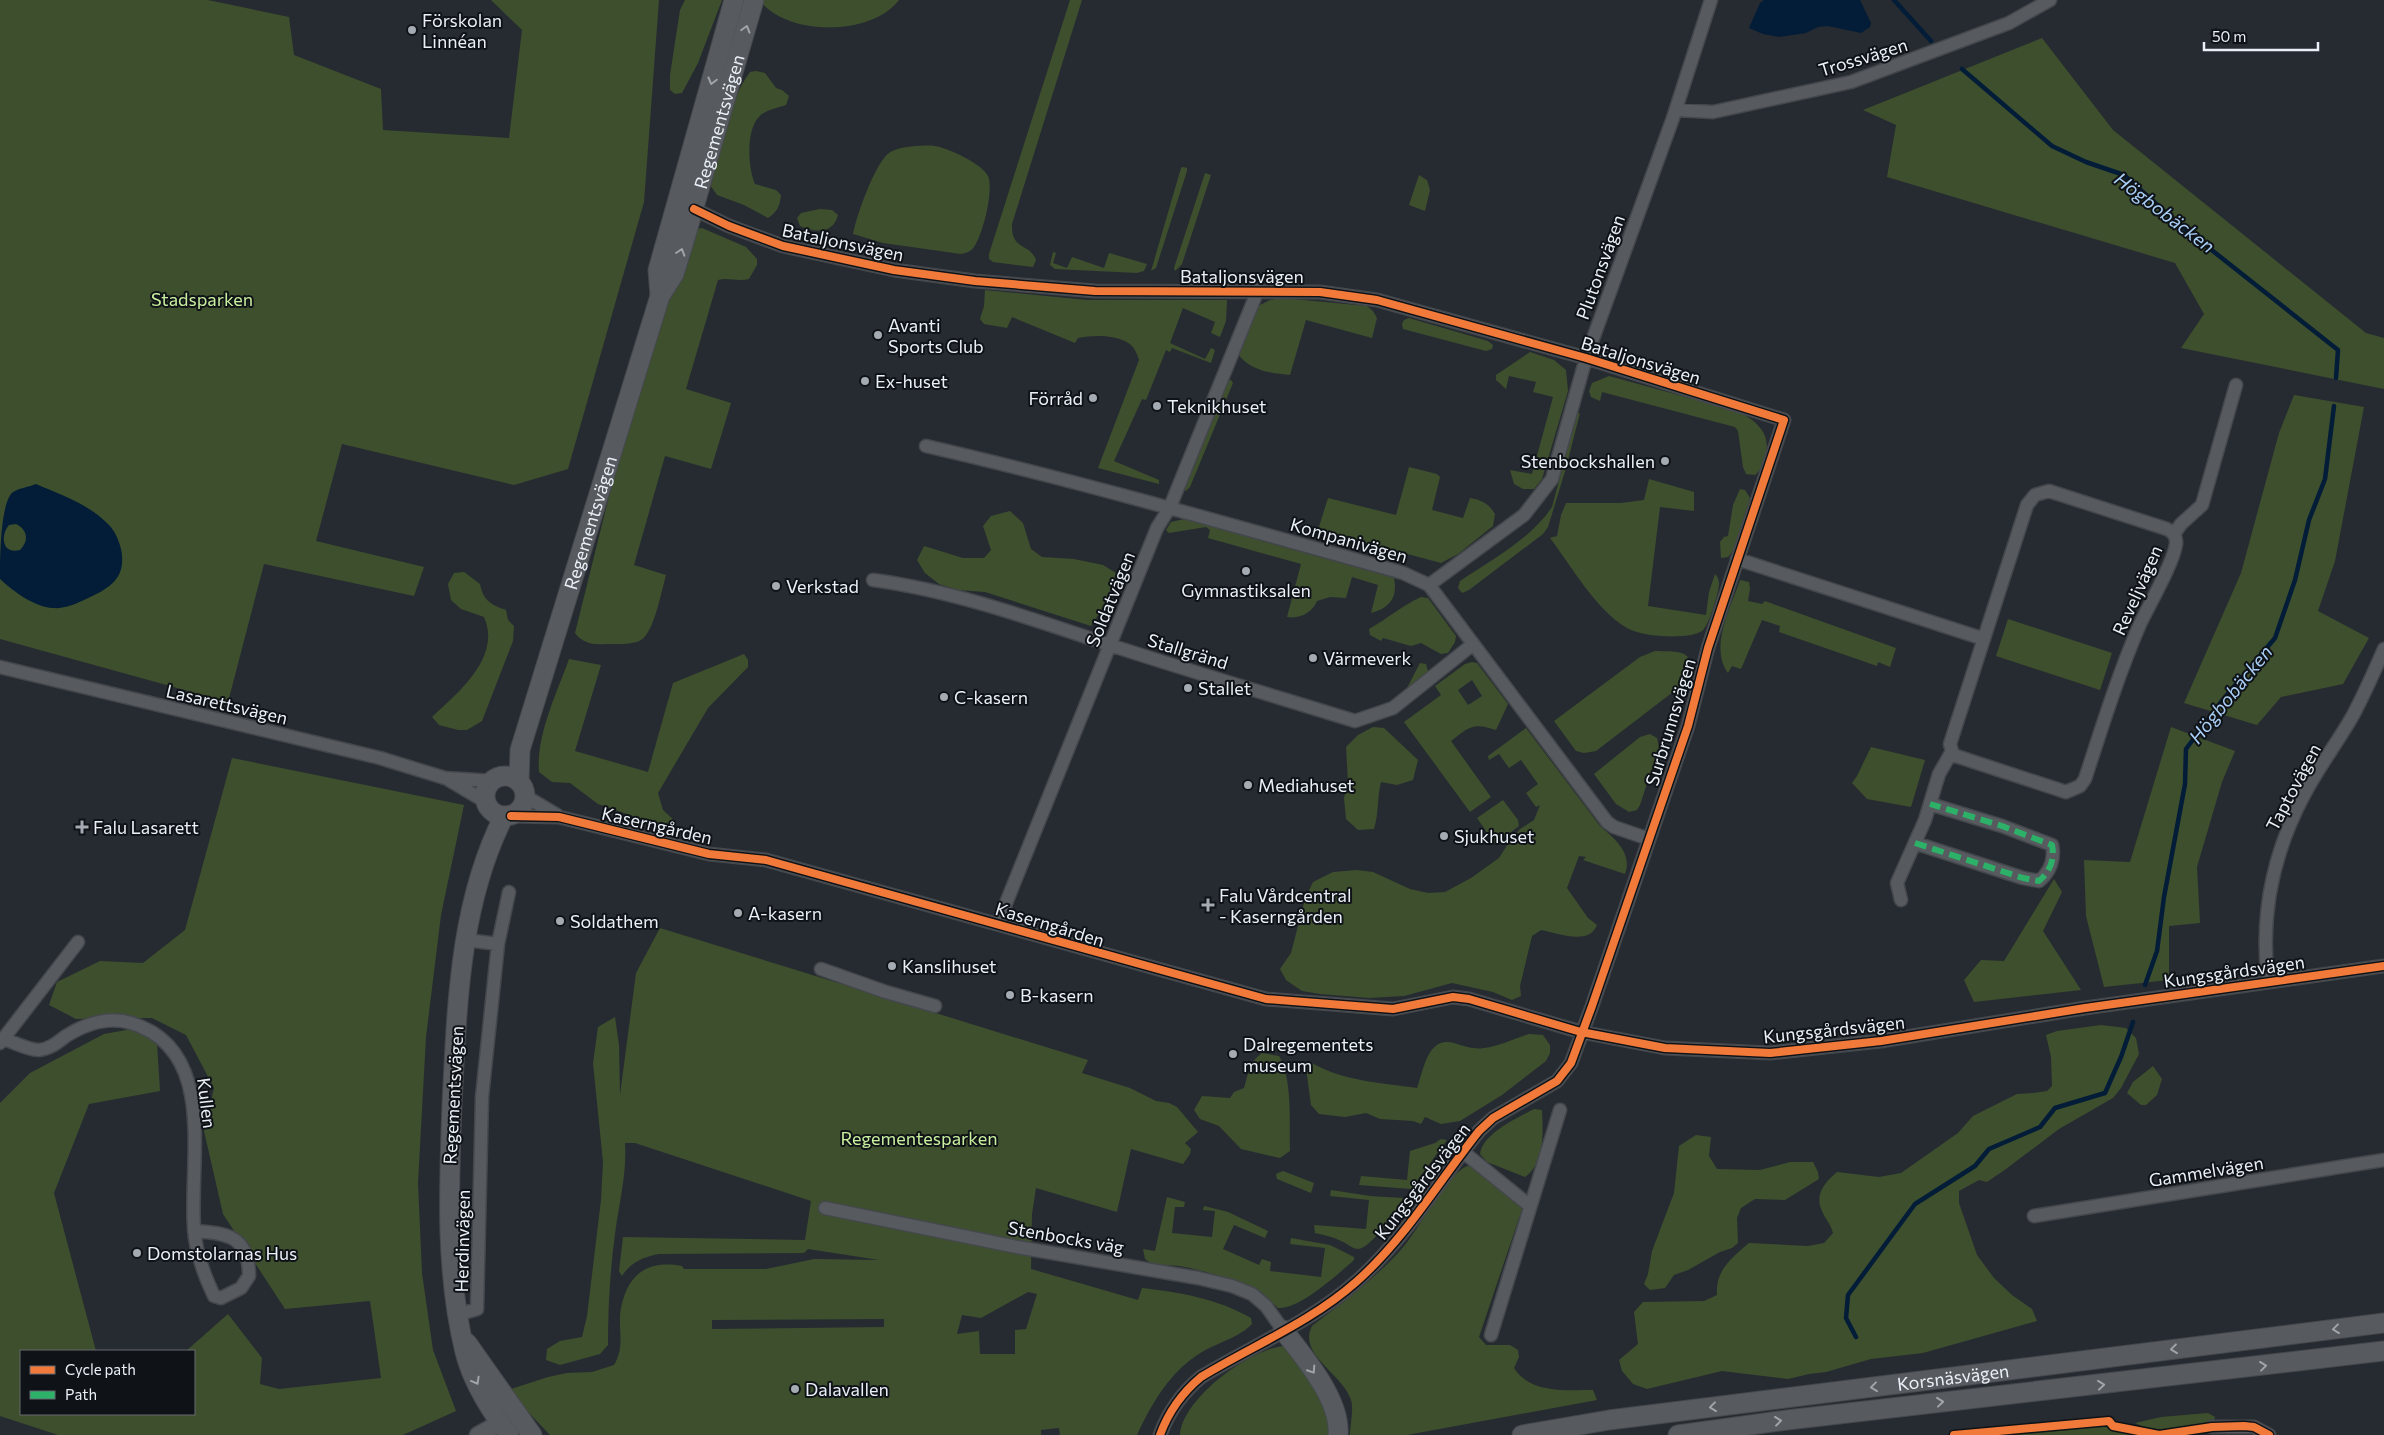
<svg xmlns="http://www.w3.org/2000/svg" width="2384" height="1435" font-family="Commissioner,sans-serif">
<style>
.green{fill:#3e4f2d;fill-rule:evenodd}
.water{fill:#031c37;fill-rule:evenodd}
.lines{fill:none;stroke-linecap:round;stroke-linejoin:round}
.stream{stroke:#031c37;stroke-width:4.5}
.minor-casing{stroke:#44484d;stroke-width:15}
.tertiary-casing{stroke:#44484d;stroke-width:19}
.secondary-casing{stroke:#44484d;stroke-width:21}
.minor{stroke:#575a5e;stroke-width:12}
.tertiary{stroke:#575a5e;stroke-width:16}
.secondary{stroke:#575a5e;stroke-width:19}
.quiet{stroke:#2db169;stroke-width:6;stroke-dasharray:12 6;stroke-linecap:butt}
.cycleway-casing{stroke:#0f1317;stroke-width:11}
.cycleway{stroke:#f17a3a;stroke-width:8}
.oneway{stroke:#a0a5aa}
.poi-dot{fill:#a5abb2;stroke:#0f1317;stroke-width:2}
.labels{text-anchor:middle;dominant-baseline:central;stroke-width:4;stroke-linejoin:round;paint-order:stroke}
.poi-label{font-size:18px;fill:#eaf0f7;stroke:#0f1317;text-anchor:start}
.street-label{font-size:18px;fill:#eaf0f7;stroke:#0f1317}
.park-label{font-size:18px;fill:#c9f09e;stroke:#0f1317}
.water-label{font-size:19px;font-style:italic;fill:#a9cef6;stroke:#0f1317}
</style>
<rect width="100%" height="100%" fill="#262b31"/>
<path class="green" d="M0,0h208l81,17 5,38 87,34 2,41 126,8 13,-108 -31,-30h168l-15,202 -76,267 -54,16 -172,-41 -26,97 108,26 -10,29 -150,-32 -36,138 -228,-63z
M685,0h37l-24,63 -16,30 -7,1 -5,-4v-15l10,-65z
M763,0h136c-27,36 -109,36 -137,3z
M1070,0h12l-70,224c-1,27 18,19 24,36l-3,7 -40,-5 -4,-3v-5z
M2042,38l71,92 253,203 18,5v51l-203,-41 23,-34 -29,-51 -288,-86 9,-52 -33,-15z
M756,71l9,2 11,15 6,2 7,6 -3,9c-9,3 -22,5 -28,13 -12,13 -10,51 -3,66l21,6 5,5c-1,11 -4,17 -13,23l-24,-13 -27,-10 -7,-10c11,-37 17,-82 40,-113z
M915,146c6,0 13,-1 20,0 13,2 46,17 53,30 6,14 -5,58 -14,71 -3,4 -7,6 -13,7l-78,-11 -30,-9c3,-17 22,-71 36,-81 7,-5 18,-6 26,-7z
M1183,167l4,1v3l-31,97 -5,3 30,-103z
M1205,173l6,2 -29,89 -7,7 -1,-3z
M1419,175l8,5 3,10 -5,21 -16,-6z
M820,209l12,1 6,5c-5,19 -22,18 -38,11l-3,-8 4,-5z
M702,228l44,19 11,12v6l-8,14c-11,3 -22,-2 -31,1l-32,109 45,14 -20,66 -46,-13 -31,109 32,10c-4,14 -12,58 -25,65 -8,5 -26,4 -35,4 -13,1 -24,-1 -31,-11l55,-221 39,-135 27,-48z
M1053,252l3,1 -3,10 14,5 5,-11 32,11 5,-15 38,11 -3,7 -7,2 -82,-4 -5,-4z
M985,290l102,10h140l-1,21 -6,16 -9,-4 4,-11 -32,-14 -13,35 35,16 6,-11 4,2 -4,13 -39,-15 -2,4 -4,-2 -20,50 -4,-1 -28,62 45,19v4l-61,-16 41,-108c-1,-4 -4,-11 -7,-14 -13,-12 -38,-11 -54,-8l-3,5 -63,-26 -5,11 -23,-4 -4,-5 4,-13z
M1282,298l85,8 6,5 4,7 -5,20 -66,-18 -16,55c-19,-2 -40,-4 -52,-21l20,-48 12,-6z
M1409,318l79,23 5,4 -1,4 -6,2 -83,-22 -1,-5 2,-4z
M1530,352l24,8 12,10 2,21 -26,88 -8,10h-11l-9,-5 -4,-14 22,4 21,-77 -20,-5 3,-10 -27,-6 -3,13 -10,-9v-5z
M1609,376l128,35c19,9 37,24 27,48 -2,7 -4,12 -9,16l-9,-1 -3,-7 -5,-36 -3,-4 -133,-35 -2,9 -9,-4 -2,-6 3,-8z
M1231,380l2,3 -43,104 -4,4 -3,-3 44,-107z
M2294,395l70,12 -29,154 -17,50 51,27 -26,46 -62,13 -24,28 -73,-22 57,-130 38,-140z
M1580,413l-14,55 -18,59 -5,7 -74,56 -7,3 -4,-5 2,-7c31,-21 71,-42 92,-74l25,-93z
M1409,467l28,7 3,3 -8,33 31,8 7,-20c12,2 19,6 25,16l-2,12 -35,28 -17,9 -123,-33 10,-32 68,17z
M1649,479l45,13v19l-34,-4 -12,99 58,9 3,-23 6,-18c3,3 4,6 4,10 0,8 -10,42 -17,47 -14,9 -60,6 -75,-3 -31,-18 -55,-61 -77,-90l7,-2 4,-21 5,-12h55l23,-3z
M1740,489l5,1 5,8 -17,53 -5,6 -7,1 -1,-16 4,-5 4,-1 5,-31z
M1010,511l13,12 8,26 11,8 32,2 29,6 13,8c-6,20 -13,36 -25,53l-106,-34 -27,-2 -19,-6 -14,-11 -8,-13 7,-14 39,12h21l7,-8 -8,-24 8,-10z
M1184,519l210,59c4,19 -4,30 -23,35l7,-28 -26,-8 -6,21 -16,-1 -13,4c-5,12 -17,18 -30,16l14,-53 -93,-26 2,-8 -4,-3 -37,6 -3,-3 5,-8z
M464,572l16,12c3,17 12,21 26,26l2,10 6,6 -1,15 -31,80 -15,9h-9l-19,-5 -7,-8c26,-24 70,-60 52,-100l-23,-8 -10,-9 -3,-16 6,-11z
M1740,580l9,2 1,7 -2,12 14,3 3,-3 131,47 -6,19 -12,-5 -1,4 -98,-34 1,-6 -18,-6 -21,49 -9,-3 -4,7c-19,-26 3,-66 12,-93z
M1421,597l7,1 28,38 -1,6 -7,11 -7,1 -20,-11 -10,3 -28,-8 -2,3 -11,-6 -1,-6c18,-10 34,-24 52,-32z
M2008,619l104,34 -12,37 -104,-34z
M1655,651c23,1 41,-3 35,28l-94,72 -12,2 -8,-2 -22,-30 86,-64z
M744,654l4,6v7l-40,41 -50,85 5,17 13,12 -17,3 -61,-21 -28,-21 -18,-1 -13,-10c-3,-37 18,-79 30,-113l32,6 -26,86 73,21 25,-89z
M1472,662l5,1 31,41 -12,26c-23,-8 -27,-3 -45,11l40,56 -21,15 -66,-90 37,-27 -6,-9 30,-22zM1472,680l10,16 -14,9 -10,-15z
M1420,663l6,1 2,7 -5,8 -16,9z
M1373,727l11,1 34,32 -5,20 -16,5 -16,-3c-4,16 -2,31 -7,47l-16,1 -12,-11 -2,-21 4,-16 -2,-35 12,-12z
M2171,727l64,24 -13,31 -25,85 3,56 -31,3v54l-65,7 -18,-71 -2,-56 46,2z
M1526,728l74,98c14,12 33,27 25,48l-42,-14 3,-3 -7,-1 -12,32 21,30 9,7c-8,21 -39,8 -56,5l-9,6 -12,50 1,10 -9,4 -19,-8 -41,-9 -48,13 -35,2 -49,-4 -18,-3 -16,-11 -6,-11 11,-16 14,-54 8,-17 20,-10 24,-2 16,2 37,17 18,4 17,-1 26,-14 28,-20 12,-19 9,-10 14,-9 6,-15 -4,2 -10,-14 12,-9 -17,-24 -12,8 -10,-14 -10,6 -1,-4z
M1650,734l7,4 2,9 -19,58 -3,5 -8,2 -13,-8 -22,-30 46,-37z
M1871,747l54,13 -14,47 -44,-8 -15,-16 5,-7z
M232,758l232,47 -23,110 -15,122 -8,146 4,90 11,77 23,61 -53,24h-345l-58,-19v-313l30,-30 74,-39 28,-5 25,14 3,48 -71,13 -35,89 42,158h-75v63h173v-63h-8l42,-37 34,44 -2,26 19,5 102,-11 -11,-77 -85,8 -62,-95 -19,-83 10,-43 -28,-53 -34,-17 -76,1 -27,-14 8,-23 43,-21 43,2 42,-33z
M1503,800l15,20 1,6 -24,18 -18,-26z
M2054,879l8,13 -19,39 38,59 -107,12 -10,-22 17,-20 23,1z
M660,928l428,132 -6,13 48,15 26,13 13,2 8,4 21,25 -13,11 6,6 -1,5 -7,10 -52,-15 -14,63 -81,-24 -4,26 -1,55 107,31 4,-12c38,4 76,11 109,30l1,6c-12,13 -35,19 -50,28 -32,19 -50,51 -65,83h-77l-1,-7 -18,2v5h-491l-41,-43 2,-3 37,-12 19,-4 25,-1 22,-7c12,-20 3,-36 7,-57 7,-35 27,-48 61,-42l2,3h82l48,-10 65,1 -71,-11 -4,4 -145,1c-16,3 -28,8 -37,22l-3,-5 4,-34 182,3 6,-39 -176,-58h-10c2,31 -6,60 -10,91 -5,37 -7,74 -7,111l-8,9 -40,11 -14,-5 1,-11 13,-8 22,-4 5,-21 14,-116 2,-38 -10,-99 5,-36 17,-10 4,28 1,50 16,-122zM1028,1292l9,2 -11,35 -11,1v24h-35l-1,-23 -22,3 5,-19 19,3zM884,1319v8l-172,2v-9z
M2101,1025l25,3 10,10 3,16 -18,34 -8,10 -54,31 -53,40 -19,13 -8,-2 -20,11v12l18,52 17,23 18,17 20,14 5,12 -114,32 -52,6 -45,13 -17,2 -21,5 -66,-8 -75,18 -14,-5 -11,-13 -3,-11 19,-16 -4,-32 9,-10 61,-1 13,-6c-2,-24 14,-37 32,-52l59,3 16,-3 9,-10c-2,-9 -8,-14 -11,-22 -8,-16 3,-29 15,-39l42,5 22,-4 57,-40 15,-17 44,-22 16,-1 14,-2 5,-5 -1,-29 -5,-22 11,-4z
M1529,1034l14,1 7,10v8l-4,8 -44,34 -42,26 -19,3 -16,-7 -4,7 -8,-3 -33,-2 -14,-6 -21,4 -26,-3 -8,-9 -5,-37 4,-6c32,19 71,21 107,26 7,-18 10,-52 37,-45 10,3 20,7 30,5 16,-2 31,-10 45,-14z
M1262,1053l17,3c14,24 10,67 11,95l-10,7 -39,-9 -22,-23 -19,-7 -6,-9 8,-14 28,2 4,-6 10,-4c5,-15 4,-25 18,-35z
M2153,1066l9,13 -5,16 -11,10h-5l-14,-12 6,-11z
M1534,1109l8,1c1,22 3,53 -17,67l-38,-15 -7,-8c3,-21 36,-35 54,-45z
M1696,1135l15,2 -2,19 8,13 43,1 30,-8h23l5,10 1,7 -34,21 -30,-1 -14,9 -4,10 1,25 -6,5 -12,4 -32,18 -14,5 -9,13 -15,2 -6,-6 4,-10 4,-23 22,-58 5,-47z
M1441,1139l6,1 -36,49 -52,-4 2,-9 46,4 3,-29 25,-8z
M1467,1166l9,1 40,34 6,8 -43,128 7,8h24l8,5 1,7 -5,11c16,26 53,22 79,22l4,10 -190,35h-57c0,-10 4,-25 1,-35 -8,-26 -54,-46 -39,-74 30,-23 61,-46 87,-74 21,-22 44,-75 68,-86z
M1283,1171l31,12 -3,10 -34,-14 -1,-5z
M1331,1190l39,6 33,2c-3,10 -33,51 -45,51 -6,0 -11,-6 -17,-8 -8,-4 -17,-6 -26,-8l-1,-8 52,4 3,-29 -39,-4z
M1167,1197l18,5 -1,5h-9l-3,26 40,4 3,-26 -12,-1 1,-4 24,6 40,19 -3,7 -31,-13 -11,24 36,16 3,-6 9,3 -1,9 51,6 4,-29 -35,-4 1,-6 39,7 24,12v3c-16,14 -55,50 -76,48 -6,-5 -11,-11 -17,-16 -17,-10 -62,-23 -82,-26 -12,-2 -25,1 -34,-7l-2,-10 12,2z
M1285,1346l5,2 38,64 2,23h-150c2,-36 70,-87 105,-89z
M2208,1413l7,4 -1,4c-25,6 -56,14 -79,2l26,-6z
M2083,1426l23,1 38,8h-147z"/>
<path class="water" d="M1764,0h96l11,23 -1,4 -9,6 -33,-7 -10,1 -12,6 -27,4 -16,-3 -14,-6 11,-25z
M36,484c25,11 53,20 73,41 6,6 10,16 12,24 6,29 -11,39 -35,50 -10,5 -22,10 -33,9 -19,-1 -40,-17 -53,-29 0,-18 0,-77 13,-87 6,-4 16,-5 23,-8zM16,524c12,6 13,17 4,26 -18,5 -20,-15 -11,-25z"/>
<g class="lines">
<path class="stream" d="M1894,0l37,41
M1962,69l90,77 34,16 38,13 51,46 163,129 -2,28
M2145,985l12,-34 7,-54 21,-113 1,-35 35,-47 54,-64 20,-58 14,-60 16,-41 9,-73
M1856,1337l-10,-19 2,-23 67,-91 60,-38 14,-17 51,-22 15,-19 50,-15 16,-36 12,-35"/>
<g class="minor-casing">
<path id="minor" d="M1676,110l37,2 138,-30 158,-59 41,-23
M694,209l35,17 54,20 111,24 81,11 120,10 225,1 57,8 209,58 198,62 -76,228 -20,78 -96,280 -21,57 -14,18 -64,37 -14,13c-40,50 -74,108 -123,151 -45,40 -104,64 -155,95 -18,15 -33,36 -41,58
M926,446c161,37 319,83 477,127l26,12 178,237 7,5 35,12
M2049,491l118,38c6,3 10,8 9,15 -2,18 -27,61 -36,80 -22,51 -38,103 -55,155l-5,7 -14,6 -113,-37 -3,-11 77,-239 8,-10z
M2174,534l7,-10 21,-19 34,-120
M1737,559l247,80
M873,580c82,11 162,40 240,66 80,26 161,50 242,75l38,-13 79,-63
M1429,585l95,-70 28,-36 34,-121 87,-240 38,-118
M0,667l380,91 65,20 48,3
M449,780l37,22
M525,796l32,19
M511,816l48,1 150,37 57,6 500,139 127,10 60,-12 16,2 112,33 84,16 105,5 111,-12 204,-33 299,-42
M1915,843l108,35 16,3c11,-9 16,-22 13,-36l-50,-19 -72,-22
M1901,900l-4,-17 28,-63 14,-46 12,-21
M998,923l159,-395 13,-21 88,-217
M466,940l32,4
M821,969l65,23 49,14
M2268,981c-8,-66 5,-128 36,-186 14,-27 33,-52 48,-78 12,-22 22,-45 32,-68
M3,1039c11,3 25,11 36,11 11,-1 19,-8 27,-14 19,-12 43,-20 65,-13 87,26 58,137 63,204 1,23 10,48 20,69l7,2 20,-10 8,-12c0,-40 -22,-43 -55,-45
M0,1043l78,-101
M1462,1151l68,55
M825,1208l192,39 181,31 34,8 20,8 14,12 17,24
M2034,1216l350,-56
M457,1315l20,-6 5,-212 16,-153 11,-52
M1491,1335l69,-225
M2212,1427h42l15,8"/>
</g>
<g class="tertiary-casing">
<path id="tertiary" d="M478,1435l22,-12"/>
</g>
<g class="secondary-casing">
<g id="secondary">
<path d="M660,296l-2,-26 76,-270"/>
<circle cx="505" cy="796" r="20"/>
<path id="s1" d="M519,782l1,-32 140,-454 14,-22 9,-29 71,-245"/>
<path d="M504,816c-45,88 -47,192 -52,288 -3,83 -7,167 13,248 7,29 26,59 44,83"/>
<path d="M1283,1330c21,27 58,70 55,105"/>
<path d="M467,1343l65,92"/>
<path id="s2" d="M1522,1435l87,-15 775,-97"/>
<path d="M1678,1435l109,-15 597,-69"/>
</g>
</g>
<use href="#minor" class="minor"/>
<use href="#tertiary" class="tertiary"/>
<use href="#secondary" class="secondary"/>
<path class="quiet" d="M1915,843l108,35 16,3c11,-9 16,-22 13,-36l-50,-19 -72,-22"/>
<g class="cycleway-casing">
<path id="cycleway" d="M694,209l35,17 54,20 111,24 81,11 120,10 225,1 57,8 209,58 198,62 -76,228 -20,78 -96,280 -21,57 -14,18 -64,37 -14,13c-40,50 -74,108 -123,151 -45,40 -104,64 -155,95 -18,15 -33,36 -41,58
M511,816l48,1 150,37 57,6 500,139 127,10 60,-12 16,2 112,33 84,16 105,5 111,-12 204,-33 299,-42
M1954,1435l155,-14 4,5 46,9 53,-8 32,-1 10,1 15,8"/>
</g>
<use href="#cycleway" class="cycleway"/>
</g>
<defs><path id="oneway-chevron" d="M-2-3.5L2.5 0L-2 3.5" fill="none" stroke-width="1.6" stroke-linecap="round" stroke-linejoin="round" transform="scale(1.25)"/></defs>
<g class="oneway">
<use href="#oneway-chevron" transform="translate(746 29) rotate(-74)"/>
<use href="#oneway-chevron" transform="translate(712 81) rotate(105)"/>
<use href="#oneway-chevron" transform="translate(681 252) rotate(-72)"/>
<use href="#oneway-chevron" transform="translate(2336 1329) rotate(173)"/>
<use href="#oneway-chevron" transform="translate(2174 1349) rotate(173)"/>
<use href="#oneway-chevron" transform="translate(2263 1366) rotate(-7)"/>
<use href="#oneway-chevron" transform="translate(1312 1370) rotate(57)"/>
<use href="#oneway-chevron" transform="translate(476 1381) rotate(61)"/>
<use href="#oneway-chevron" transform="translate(2101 1385) rotate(-6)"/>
<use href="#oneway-chevron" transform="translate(1874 1387) rotate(173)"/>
<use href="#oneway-chevron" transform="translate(1940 1402) rotate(-6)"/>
<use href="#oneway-chevron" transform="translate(1713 1407) rotate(173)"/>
<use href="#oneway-chevron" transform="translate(1778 1421) rotate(-7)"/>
</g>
<g class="poi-dot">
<circle cx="412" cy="30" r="5"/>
<circle cx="878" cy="335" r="5"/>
<circle cx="865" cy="381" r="5"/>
<circle cx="1093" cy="398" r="5"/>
<circle cx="1157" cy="406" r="5"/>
<circle cx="1665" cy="461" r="5"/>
<circle cx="1246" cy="571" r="5"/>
<circle cx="776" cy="586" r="5"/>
<circle cx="1313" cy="658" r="5"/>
<circle cx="1188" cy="688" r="5"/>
<circle cx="944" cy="697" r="5"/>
<circle cx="1248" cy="785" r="5"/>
<path d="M79.5 819.5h5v5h5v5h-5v5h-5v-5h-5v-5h5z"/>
<circle cx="1444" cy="836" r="5"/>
<path d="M1205.5 897.5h5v5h5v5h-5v5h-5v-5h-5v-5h5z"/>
<circle cx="738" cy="913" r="5"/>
<circle cx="560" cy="921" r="5"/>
<circle cx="892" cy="966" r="5"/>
<circle cx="1010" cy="995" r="5"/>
<circle cx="1233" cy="1054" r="5"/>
<circle cx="137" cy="1253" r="5"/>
<circle cx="795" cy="1389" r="5"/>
</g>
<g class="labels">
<g class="poi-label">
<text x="422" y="20">Förskolan<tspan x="422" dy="21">Linnéan</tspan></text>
<text x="888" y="325">Avanti<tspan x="888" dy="21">Sports Club</tspan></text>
<text x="875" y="381">Ex-huset</text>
<text x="1083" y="398" text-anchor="end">Förråd</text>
<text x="1167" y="406">Teknikhuset</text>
<text x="1655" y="461" text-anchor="end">Stenbockshallen</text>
<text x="786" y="586">Verkstad</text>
<text x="1246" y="590" text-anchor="middle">Gymnastiksalen</text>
<text x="1323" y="658">Värmeverk</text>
<text x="1198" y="688">Stallet</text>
<text x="954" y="697">C-kasern</text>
<text x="1258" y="785">Mediahuset</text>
<text x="93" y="827">Falu Lasarett</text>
<text x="1454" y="836">Sjukhuset</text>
<text x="1219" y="895">Falu Vårdcentral<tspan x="1219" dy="21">- Kaserngården</tspan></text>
<text x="748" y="913">A-kasern</text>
<text x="570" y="921">Soldathem</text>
<text x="902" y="966">Kanslihuset</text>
<text x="1020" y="995">B-kasern</text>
<text x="1243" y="1044">Dalregementets<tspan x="1243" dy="21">museum</tspan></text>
<text x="147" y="1253">Domstolarnas Hus</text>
<text x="805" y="1389">Dalavallen</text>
</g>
<g class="street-label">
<text transform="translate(1863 57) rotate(-17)">Trossvägen</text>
<text stroke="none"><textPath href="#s1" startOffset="692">Regementsvägen</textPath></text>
<text transform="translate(843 242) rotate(12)">Bataljonsvägen</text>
<text transform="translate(1600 267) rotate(-70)">Plutonsvägen</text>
<text x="1242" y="276">Bataljonsvägen</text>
<text transform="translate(1641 360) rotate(17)">Bataljonsvägen</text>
<text stroke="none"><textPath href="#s1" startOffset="270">Regementsvägen</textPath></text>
<text transform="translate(1349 540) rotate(16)">Kompanivägen</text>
<text transform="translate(2137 590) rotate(-66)">Reveljvägen</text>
<text transform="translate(1110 599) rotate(-68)">Soldatvägen</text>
<text transform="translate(1188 651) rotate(17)">Stallgränd</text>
<text transform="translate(227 704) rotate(13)">Lasarettsvägen</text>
<text transform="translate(1670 722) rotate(-73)">Surbrunnsvägen</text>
<text transform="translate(2293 787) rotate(-62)">Taptovägen</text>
<text transform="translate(657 825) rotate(13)">Kaserngården</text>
<text transform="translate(1050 924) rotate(17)">Kaserngården</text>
<text transform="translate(2234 971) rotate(-8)">Kungsgårdsvägen</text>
<text transform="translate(1834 1029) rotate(-6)">Kungsgårdsvägen</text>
<text transform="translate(453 1095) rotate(-87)">Regementsvägen</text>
<text transform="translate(207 1103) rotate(83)">Kullen</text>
<text transform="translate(2206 1171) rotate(-9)">Gammelvägen</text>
<text transform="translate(1422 1181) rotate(-52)">Kungsgårdsvägen</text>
<text transform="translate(1066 1237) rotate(10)">Stenbocks väg</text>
<text transform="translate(462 1241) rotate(-89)">Herdinvägen</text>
<text stroke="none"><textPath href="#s2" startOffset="435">Korsnäsvägen</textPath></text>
</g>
<g class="park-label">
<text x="202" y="299">Stadsparken</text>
<text x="919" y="1138">Regementesparken</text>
</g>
<g class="water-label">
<text transform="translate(2165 212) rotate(37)">Högbobäcken</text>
<text transform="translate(2230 694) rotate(-51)">Högbobäcken</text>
</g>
</g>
<rect x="20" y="1350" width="175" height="65" fill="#0f1317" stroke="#676b71"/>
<rect x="30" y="1366" width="25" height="8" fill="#f17a3a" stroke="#676b71"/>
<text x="65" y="1375" font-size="15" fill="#eaf0f7">Cycle path</text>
<rect x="30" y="1391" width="25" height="8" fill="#2db169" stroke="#676b71"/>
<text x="65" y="1400" font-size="15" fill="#eaf0f7">Path</text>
<path d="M2204 42v8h114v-8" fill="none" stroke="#eaf0f7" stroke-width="2.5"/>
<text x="2212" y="42" font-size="15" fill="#eaf0f7" stroke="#0f1317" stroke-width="4" paint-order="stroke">50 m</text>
</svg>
